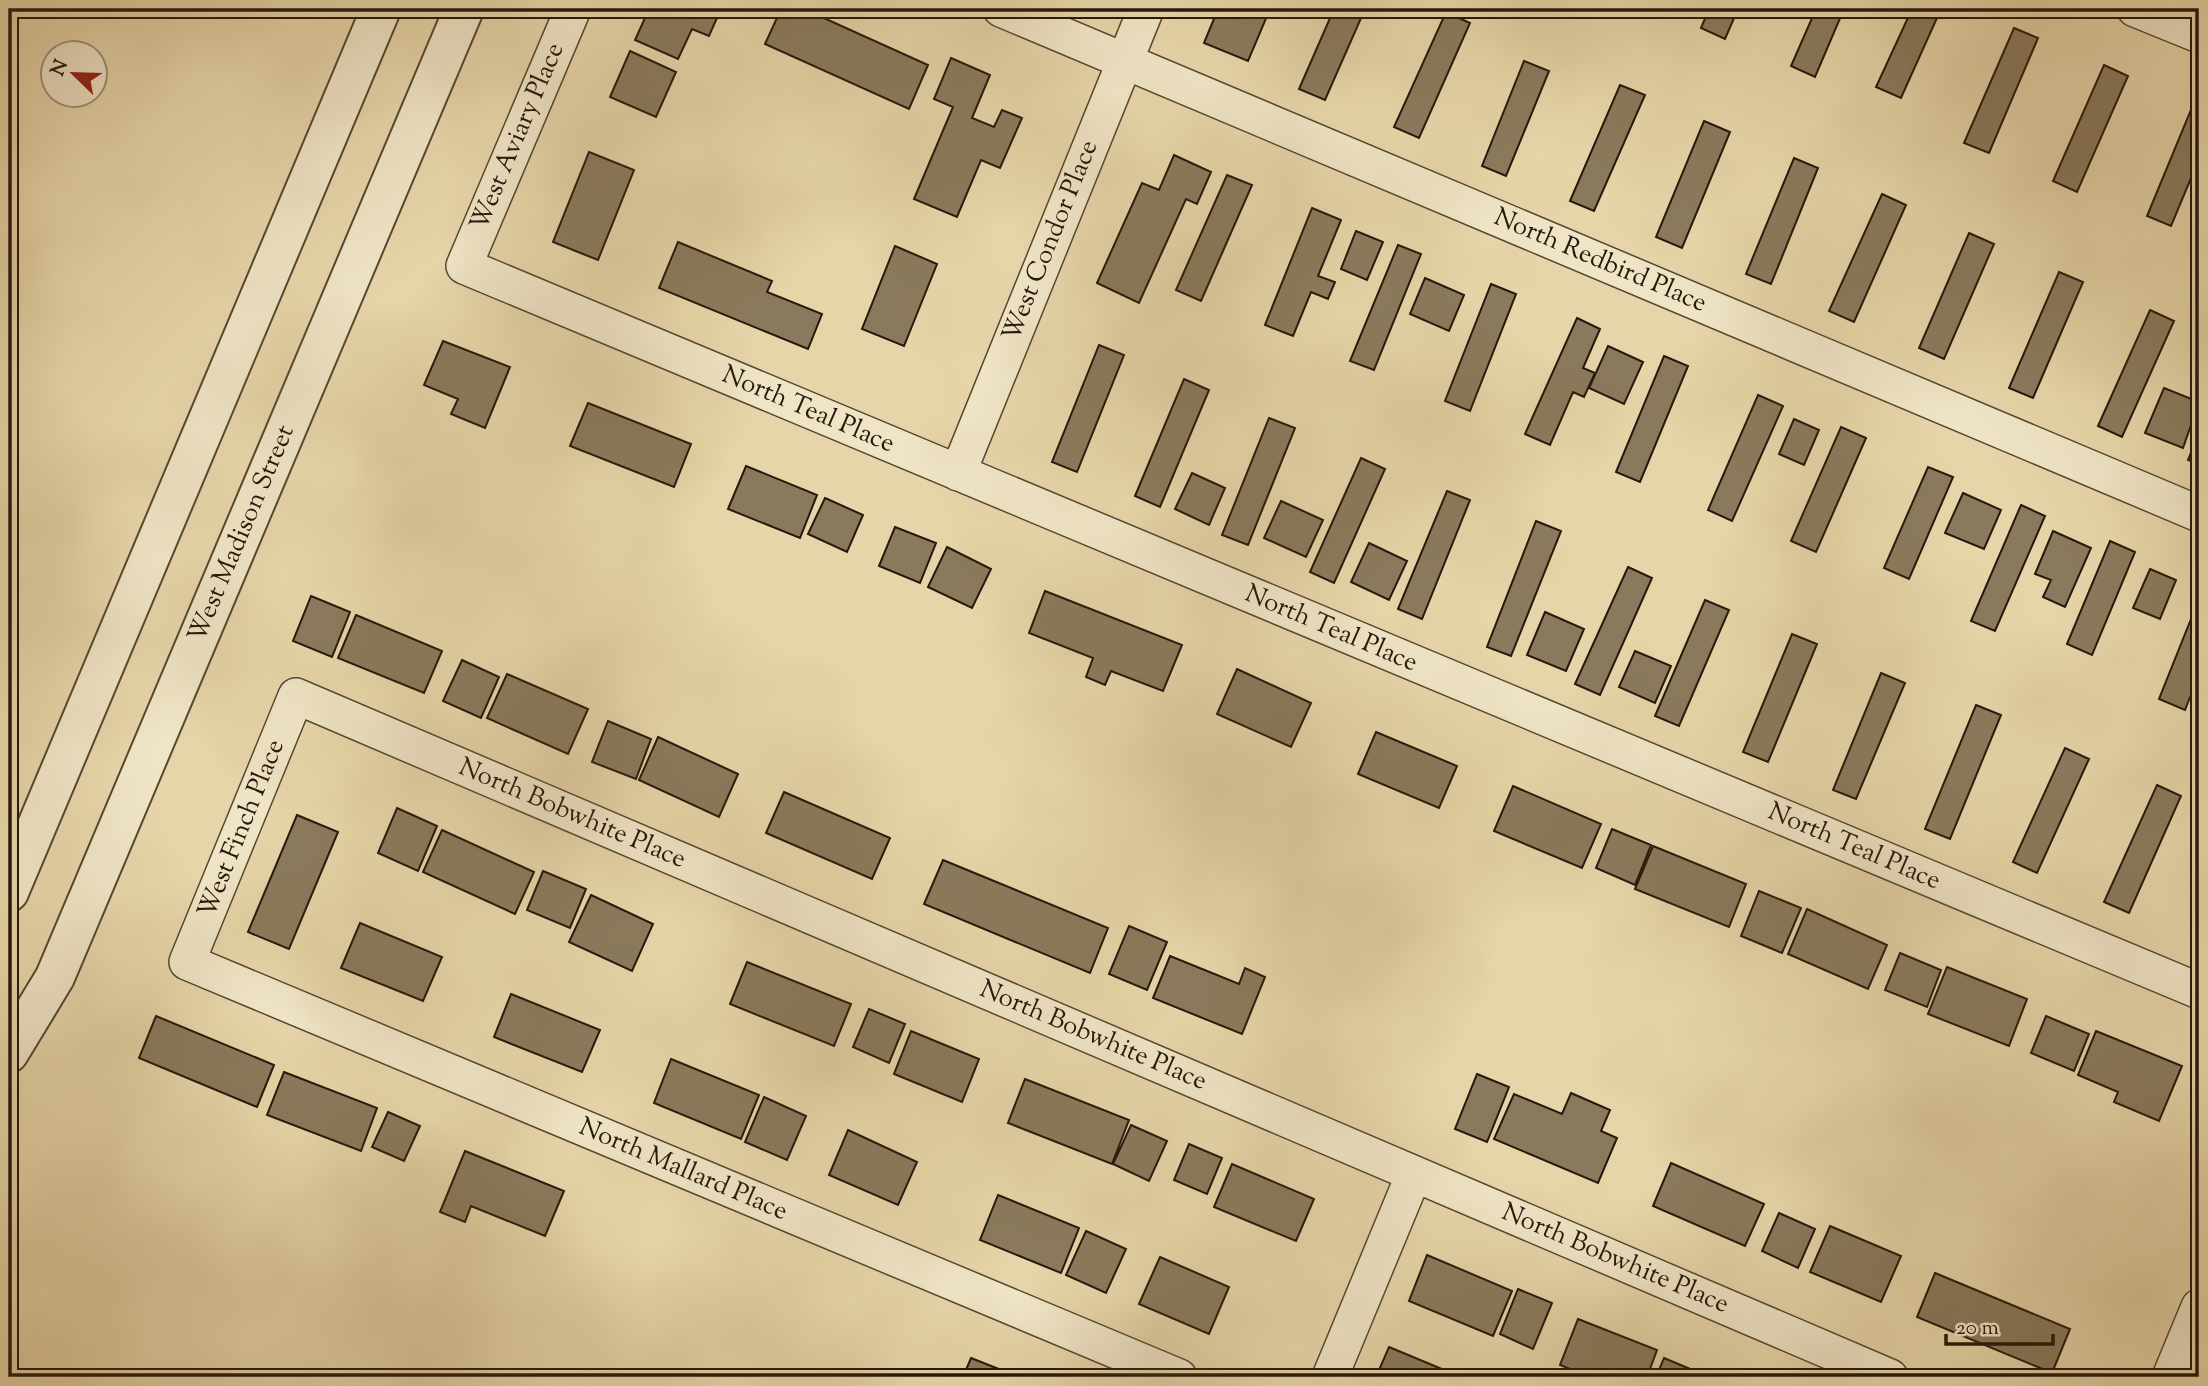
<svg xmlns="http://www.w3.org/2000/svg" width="2208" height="1386" font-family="'Sorts Mill Goudy',serif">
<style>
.building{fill:#8a7a5d;stroke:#26180c;stroke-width:2}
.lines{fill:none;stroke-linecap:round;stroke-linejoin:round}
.minor-casing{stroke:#564733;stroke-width:38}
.tertiary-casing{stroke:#564733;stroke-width:42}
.minor{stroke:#efe4c6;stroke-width:35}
.tertiary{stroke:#efe4c6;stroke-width:38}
.labels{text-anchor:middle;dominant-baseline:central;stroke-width:5;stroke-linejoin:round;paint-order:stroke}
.street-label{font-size:26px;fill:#26180c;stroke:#efe4c6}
</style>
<rect width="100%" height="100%" fill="#e6d5a8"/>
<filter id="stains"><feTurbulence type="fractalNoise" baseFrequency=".00286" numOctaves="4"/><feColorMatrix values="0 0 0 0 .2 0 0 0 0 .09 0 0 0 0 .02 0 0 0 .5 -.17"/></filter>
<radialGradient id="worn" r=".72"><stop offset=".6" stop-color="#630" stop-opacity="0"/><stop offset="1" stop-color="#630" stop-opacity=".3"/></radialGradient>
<path class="building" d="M649,9h72l-12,27 -17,-7 -14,30 -43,-19z
M781,9h23l124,56 -19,44 -144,-65z
M1218,9h52l-22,52 -44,-18z
M1334,9h31l-40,91 -26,-11z
M1709,9h29l-13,30 -24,-11z
M1816,9h28l-29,68 -24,-11z
M1912,9h29l-40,89 -25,-11z
M1446,12l24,11 -51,115 -25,-11z
M2014,28l24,10 -49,115 -25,-10z
M630,51l46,21 -20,45 -46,-20z
M951,58l39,17 -18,43 22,9 8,-17 20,8 -22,50 -19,-8 -24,57 -43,-18 39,-92 -19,-8z
M1524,61l25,10 -43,105 -24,-10z
M2104,65l24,11 -51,116 -24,-11z
M1620,85l25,10 -51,116 -24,-10z
M2195,100l4,2v57l-28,67 -24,-10z
M1704,121l26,11 -48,116 -26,-11z
M589,152l45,18 -36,90 -45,-18z
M1174,155l37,17 -14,32 -11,-5 -47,104 -42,-20 45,-100 17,7z
M1794,158l24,10 -47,116 -25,-10z
M1227,175l25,10 -51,116 -25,-11z
M1882,194l24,11 -52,117 -25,-11z
M1312,208l29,12 -23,56 17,6 -7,17 -17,-7 -18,44 -28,-11z
M1356,231l27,11 -16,38 -26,-11z
M1969,233l25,11 -50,115 -25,-11z
M678,242l94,39 -5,11 55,22 -14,35 -149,-61z
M1398,245l23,9 -47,116 -24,-9z
M895,246l42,18 -33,82 -42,-17z
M2059,272l24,10 -50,116 -24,-10z
M1425,278l39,17 -15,36 -39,-17z
M1491,284l25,10 -46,117 -25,-10z
M2150,310l24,11 -52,116 -24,-11z
M1577,318l23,11 -17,39 12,5 -11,24 -11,-5 -23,53 -25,-11z
M443,341l67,26 -25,61 -34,-14 7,-15 -34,-14z
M1099,345l25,10 -47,117 -25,-10z
M1608,346l35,16 -19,42 -35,-16z
M1664,356l24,10 -48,116 -24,-10z
M1184,379l25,11 -49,117 -25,-11z
M2164,388l35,14 -16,46 -38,-15z
M1758,395l25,11 -51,115 -24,-11z
M588,403l103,41 -17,43 -104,-41z
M1269,418l26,10 -47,117 -26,-10z
M1794,419l25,11 -15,35 -25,-11z
M1841,427l25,11 -50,114 -25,-11z
M2199,433v31l-11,-4z
M1361,458l24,11 -51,114 -24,-11z
M746,466l71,29 -17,43 -72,-29z
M1928,467l25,10 -44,102 -25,-11z
M1192,473l33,15 -16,37 -34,-16z
M1447,491l23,9 -48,119 -24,-10z
M1963,493l38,17 -17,39 -39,-16z
M825,498l38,17 -16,37 -39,-18z
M1281,501l42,19 -17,37 -42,-19z
M2021,505l24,11 -50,115 -24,-10z
M1536,521l25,10 -50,125 -24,-9z
M895,527l41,16 -16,40 -41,-17z
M2053,531l38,17 -26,59 -22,-10 8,-17 -16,-6z
M2110,541l25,11 -43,103 -25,-11z
M1369,543l38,18 -18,39 -38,-18z
M947,547l44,22 -19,39 -44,-21z
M1628,567l24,11 -52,117 -25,-11z
M2150,569l26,11 -16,39 -27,-11z
M1045,591l137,54 -19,46 -52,-20 -6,14 -19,-8 7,-19 -64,-25z
M311,596l39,16 -18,45 -39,-16z
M2199,599v75l-14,36 -26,-11z
M1705,600l24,10 -50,116 -24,-10z
M1545,612l39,17 -18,42 -39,-16z
M356,615l86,36 -18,42 -86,-35z
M1792,634l25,10 -49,118 -25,-10z
M1635,651l36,15 -16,37 -36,-16z
M462,660l37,17 -18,41 -38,-17z
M1237,669l74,34 -20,44 -74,-33z
M1881,673l24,10 -49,116 -23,-9z
M507,674l81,35 -20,45 -81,-36z
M1976,705l25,10 -51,124 -25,-10z
M608,721l43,18 -15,40 -44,-17z
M1376,732l81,34 -18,42 -81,-34z
M658,737l80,37 -19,43 -80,-37z
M2065,748l24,11 -52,114 -24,-11z
M2157,785l24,11 -52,117 -25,-11z
M1513,786l88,38 -19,44 -88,-37z
M784,792l106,46 -18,41 -106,-46z
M397,808l40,18 -19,45 -40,-18z
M297,815l41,17 -49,117 -41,-17z
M1612,829l39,16 -16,40 -39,-17z
M442,830l92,42 -19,42 -92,-42z
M1653,846l93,38 -17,43 -94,-38z
M943,860l165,68 -18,45 -166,-69z
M543,871l43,18 -16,39 -43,-18z
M1759,891l42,17 -19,45 -41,-17z
M591,895l62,29 -21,47 -63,-29z
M1807,909l80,36 -19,44 -80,-35z
M360,923l82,34 -19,44 -82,-33z
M1129,926l38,16 -20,48 -38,-16z
M1900,953l41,17 -14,37 -42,-17z
M1170,956l69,28 6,-16 20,9 -23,57 -89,-36z
M747,962l104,42 -17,42 -104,-42z
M1947,967l80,32 -18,47 -81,-32z
M511,994l89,36 -18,42 -88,-35z
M869,1009l36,15 -16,39 -36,-16z
M156,1016l118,49 -17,42 -118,-49z
M2046,1016l43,18 -15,37 -43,-18z
M911,1031l68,28 -17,43 -68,-28z
M2096,1031l86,35 -23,55 -45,-19 4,-10 -40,-17z
M671,1059l88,36 -18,44 -87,-36z
M284,1072l93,36 -16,43 -94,-36z
M1477,1074l32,13 -22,55 -32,-13z
M1025,1079l104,41 -17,44 -104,-41z
M1571,1093l39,17 -9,21 16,7 -19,45 -104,-44 20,-45 48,20z
M764,1097l42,19 -19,44 -42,-18z
M388,1112l32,14 -16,35 -32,-14z
M1131,1125l36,16 -18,40 -36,-17z
M848,1130l69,32 -19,43 -69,-30z
M1189,1144l33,14 -15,36 -33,-14z
M465,1151l99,40 -19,45 -74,-30 -6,16 -25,-10z
M1671,1163l93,41 -19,42 -92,-40z
M1232,1164l82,35 -18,42 -82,-34z
M998,1195l81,33 -18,45 -81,-33z
M1779,1213l36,16 -17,39 -36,-17z
M1830,1226l71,30 -20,46 -71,-30z
M1086,1231l40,18 -20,44 -40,-18z
M1427,1255l85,36 -19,45 -84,-35z
M1160,1257l69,30 -20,47 -70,-30z
M1935,1273l135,56 -18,44 -135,-56z
M1518,1289l34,14 -19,46 -33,-15z
M1578,1319l79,31 -10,27h-57l-30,-12z
M1389,1347l72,30h-85z
M971,1358l48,19h-56z
M1664,1358l38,16 -2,3h-44z"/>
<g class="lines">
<g class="minor-casing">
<path id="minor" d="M573,9l-109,257 1735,725
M1001,9l1198,505
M2135,9l64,26
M958,473l188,-464
M1179,1377l-992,-415 109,-266 1594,681
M1330,1377l84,-203
M2170,1377l29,-70"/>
</g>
<g class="tertiary-casing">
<path id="tertiary" d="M9,892l372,-883
M9,1053l46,-76 409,-968"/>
</g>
<use href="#minor" class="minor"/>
<use href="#tertiary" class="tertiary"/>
</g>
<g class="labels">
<g class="street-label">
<text transform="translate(518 137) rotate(-67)">West Aviary Place</text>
<text transform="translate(1051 241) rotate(-68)">West Condor Place</text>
<text transform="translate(1600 261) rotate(23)">North Redbird Place</text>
<text transform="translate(808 410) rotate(23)">North Teal Place</text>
<text transform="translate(242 534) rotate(-67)">West Madison Street</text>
<text transform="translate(1331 629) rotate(23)">North Teal Place</text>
<text transform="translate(572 814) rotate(23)">North Bobwhite Place</text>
<text transform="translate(242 829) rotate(-68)">West Finch Place</text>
<text transform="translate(1854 847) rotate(23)">North Teal Place</text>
<text transform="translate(1093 1036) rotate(23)">North Bobwhite Place</text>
<text transform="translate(683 1170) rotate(23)">North Mallard Place</text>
<text transform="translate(1615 1259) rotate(23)">North Bobwhite Place</text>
</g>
</g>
<rect width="2208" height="1386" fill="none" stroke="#e6d5a8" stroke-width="35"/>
<rect x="10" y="10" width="2187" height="1365" fill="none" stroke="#26180c" stroke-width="3.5"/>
<rect x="18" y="18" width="2173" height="1351" fill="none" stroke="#26180c" stroke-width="2"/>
<g transform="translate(74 74) rotate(293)"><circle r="33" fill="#efe4c6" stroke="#9f927c" stroke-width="2"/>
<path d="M0-5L12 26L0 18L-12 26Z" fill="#8f2418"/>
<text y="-10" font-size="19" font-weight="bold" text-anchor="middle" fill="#26180c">N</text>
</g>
<path d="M1946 1334v10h107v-10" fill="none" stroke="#26180c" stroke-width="3.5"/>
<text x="1956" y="1334" font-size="21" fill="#26180c" stroke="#efe4c6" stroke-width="5" paint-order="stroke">20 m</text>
<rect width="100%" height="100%" filter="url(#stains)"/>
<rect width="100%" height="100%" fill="url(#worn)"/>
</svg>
